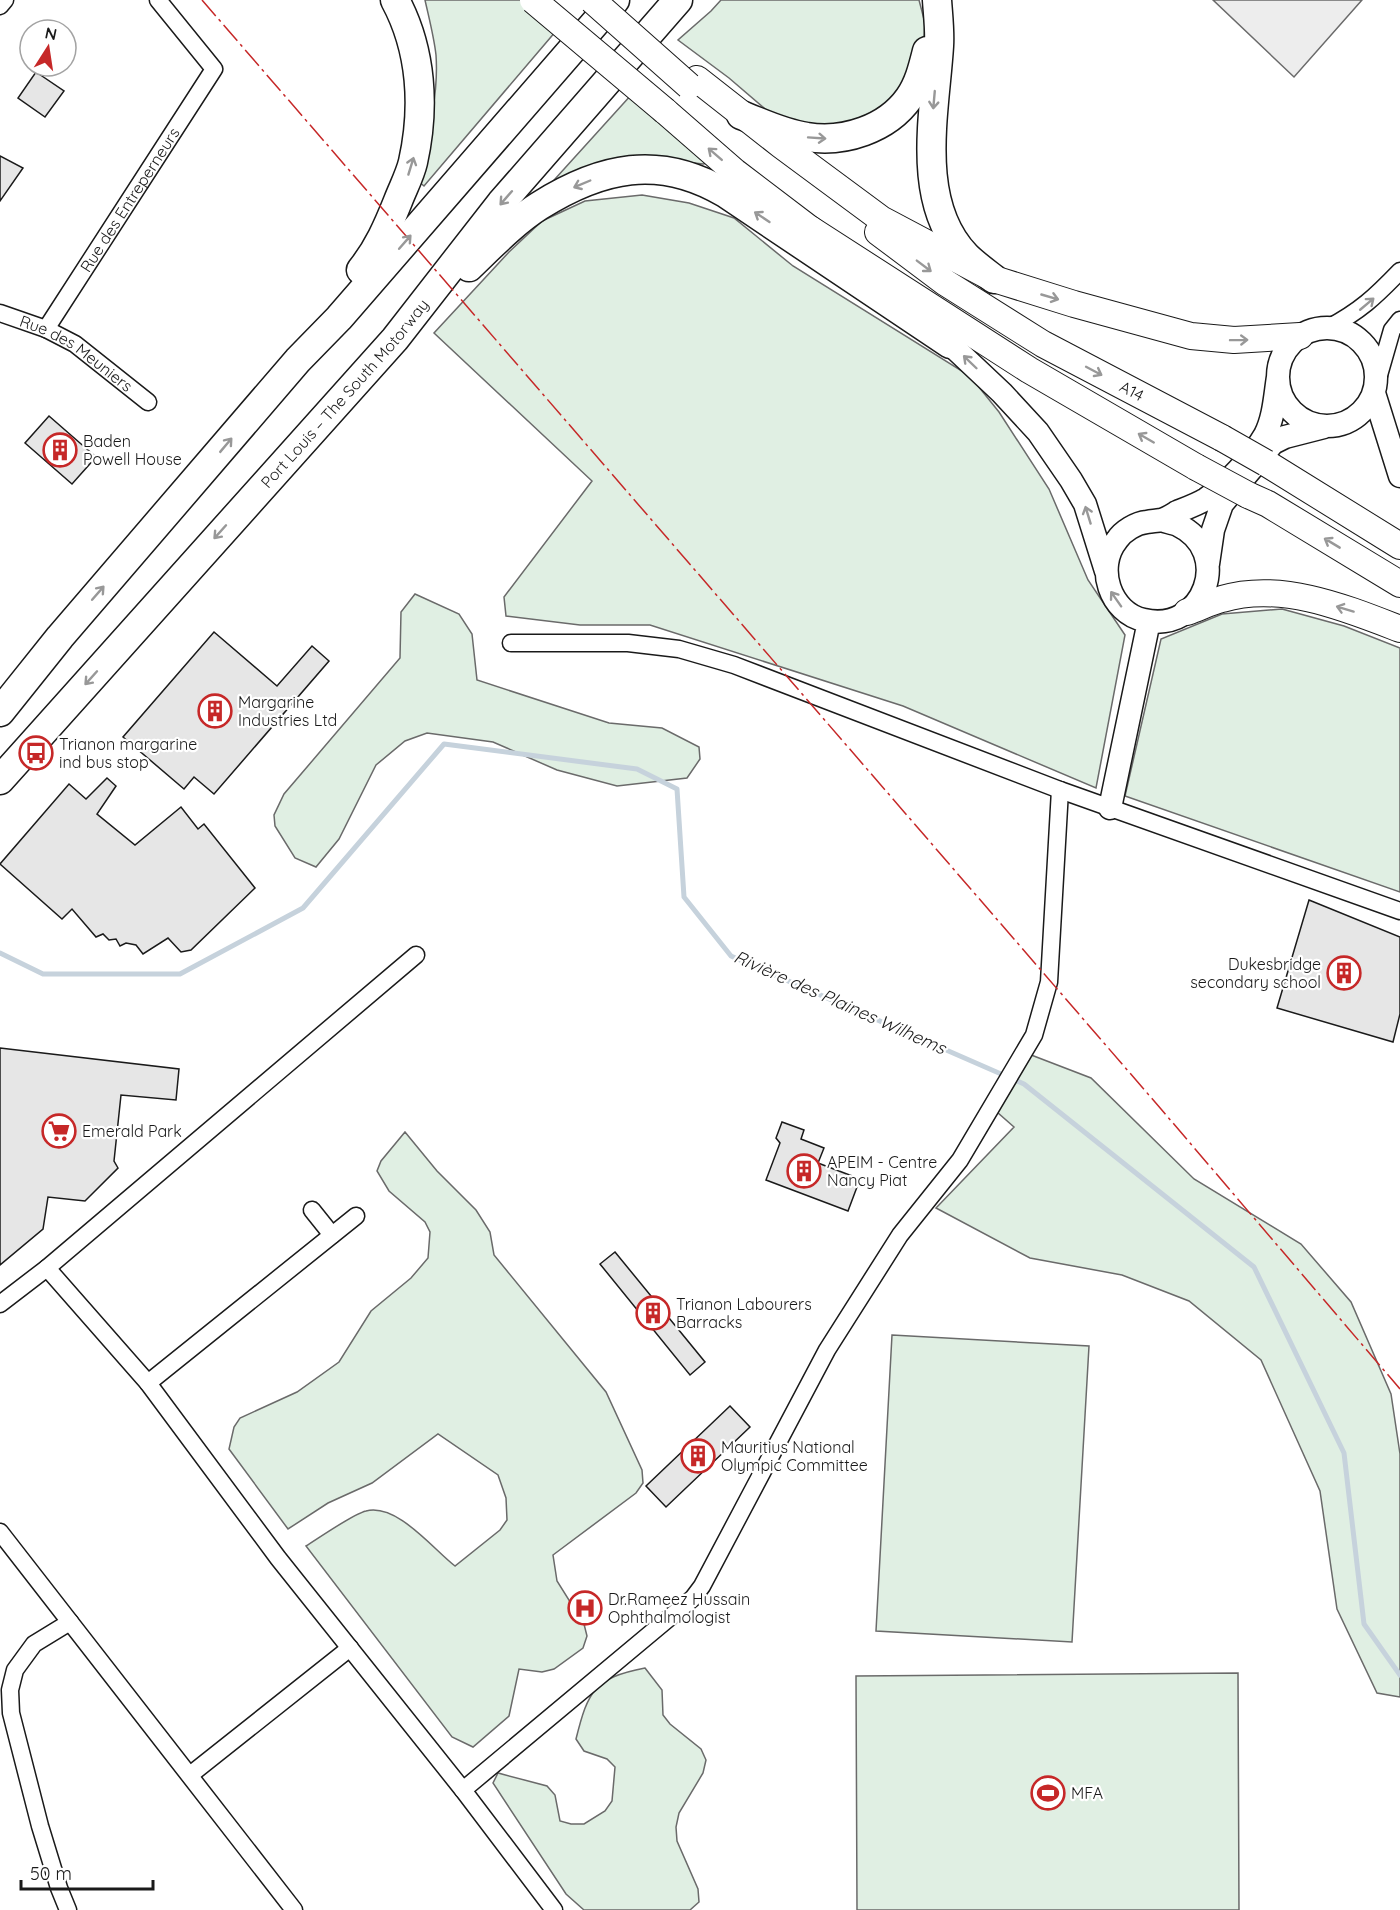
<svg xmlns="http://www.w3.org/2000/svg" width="1400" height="1910" font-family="Quicksand,sans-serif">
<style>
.green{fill:#e0efe3;stroke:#6a6a6a;stroke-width:1.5}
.parking{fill:#ededed;stroke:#6a6a6a;stroke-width:1.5}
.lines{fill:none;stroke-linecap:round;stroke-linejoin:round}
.stream{stroke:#c6d2dc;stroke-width:5}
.building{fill:#e6e6e6;stroke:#1a1a1a;stroke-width:1.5}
.street-casing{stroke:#1a1a1a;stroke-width:19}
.secondary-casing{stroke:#1a1a1a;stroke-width:25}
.primary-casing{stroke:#1a1a1a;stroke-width:28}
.highway-casing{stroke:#1a1a1a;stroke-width:31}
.street{stroke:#fff;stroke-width:16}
.secondary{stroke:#fff;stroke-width:22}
.primary{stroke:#fff;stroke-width:26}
.highway{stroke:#fff;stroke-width:28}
.primary-bridge-casing{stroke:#1a1a1a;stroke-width:28;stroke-linecap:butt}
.primary-bridge{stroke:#fff;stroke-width:26}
.power{stroke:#c62828;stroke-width:1.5;stroke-dasharray:21 4.5 3 4.5;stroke-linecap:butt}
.oneway{stroke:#989898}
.labels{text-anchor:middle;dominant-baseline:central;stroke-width:4.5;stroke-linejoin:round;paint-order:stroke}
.street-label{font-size:16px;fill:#1a1a1a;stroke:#fff}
.poi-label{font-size:16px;fill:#1a1a1a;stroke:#fff;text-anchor:start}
.water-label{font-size:18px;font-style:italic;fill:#1a1a1a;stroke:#fff}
</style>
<rect width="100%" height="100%" fill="#fff"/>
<path class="green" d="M425,0h97l34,31 -132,155 -7,-6c10,-41 22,-83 19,-125 -2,-18 -7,-37 -11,-55z
M721,0h198l6,23 -2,33 -35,55 -61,22 -56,-19 -42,-36 -51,-38 33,-29z
M632,94l94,66 -23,4 -52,-6 -115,42z
M642,195l47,8 45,15 59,48 177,110 29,36 50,77 39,91 37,55 -29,153 -193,-82 -253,-81h-70l-74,-9 -2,-19 88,-116 -158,-148 75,-81 33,-31 43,-20z
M415,594l44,20 13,20 5,46 132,43 53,5 37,19 1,12 -13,19 -70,8 -60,-16 -64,-28 -66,-9 -22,8 -29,24 -37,74 -23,28 -21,-9 -20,-32 -1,-11 10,-21 116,-136 1,-46z
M1282,609l62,17 56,22v244l-275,-96 36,-157 61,-25z
M1026,1053l65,25 103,101 107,65 50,58 40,92 9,60v243l-23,-4 -40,-84 -17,-118 -59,-131 -72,-59 -67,-26 -92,-17 -94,-50 78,-81 -17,-15z
M405,1132l32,39 39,39 14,22 4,23 112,137 36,78 1,13 -7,10 -83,62 4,26 27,43 3,12 -4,12 -29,21 -12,3 -23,-3 -10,47 -36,31 -21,-10 -146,-191c13,-8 47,-32 60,-35 31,-8 67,38 89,55l45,-36 7,-10 -1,-22 -8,-23 -60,-41 -66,49 -44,20 -40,26 -59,-80 5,-22 6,-9 57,-26 42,-30 32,-51 40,-33 17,-20 2,-26 -5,-10 -36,-31 -12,-20 4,-10z
M892,1335l197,11 -17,296 -196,-11z
M645,1668l17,22 1,25 7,9 31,25 5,11 -3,13 -24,40 -3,14 1,14 21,48 1,13 -9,8h-106l-18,-16 -73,-111 5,-10 49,13 8,9 5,26 11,3h13l21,-13 7,-10 3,-34 -8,-8 -23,-8 -8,-12c12,-48 18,-61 69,-71z
M1238,1673l1,237h-382l-1,-234z"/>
<path class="parking" d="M1213,0h149l-68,77z"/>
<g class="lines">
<path class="stream" d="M0,953l43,21h137l123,-66 141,-164 193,25 40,20 7,108 47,59 293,128 230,183 90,186 20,171 36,51"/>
</g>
<path class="building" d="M36,72l28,19 -19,26 -27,-19z
M0,156l23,12 -23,33z
M49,416l47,41 -24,27 -47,-41z
M214,632l63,54 35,-40 17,15 -115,133 -20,-17 -10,12 -61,-52z
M107,778l9,8 -19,28 38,31 46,-38 17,22 6,-5 51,64 -64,62 -10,2 -13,-14 -25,16 -7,-9 -10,-2 -6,3 -4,-7 -7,1 -6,-6 -7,3 -24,-28 -10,10 -62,-55 69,-80 17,15z
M1309,900l91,37v77l-7,28 -116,-34z
M0,1048l179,21 -3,31 -55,-5 -7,66 4,7 -33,33 -37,-4 -5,32 -43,36z
M782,1122l22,8 -3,9 23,9 -6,15 42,16 -12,32 -82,-31 14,-37 -4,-5z
M615,1252l90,110 -15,13 -90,-111z
M730,1406l20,21 -84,80 -20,-21z"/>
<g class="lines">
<g class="street-casing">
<g id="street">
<path d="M0,6l5,-6"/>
<path id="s1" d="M0,313l46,16 29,15 73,58"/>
<path d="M1328,328c32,-17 47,-31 72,-57"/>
<path id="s2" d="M46,329l168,-260 -56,-69"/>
<path d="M1377,382l15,-52 8,-10"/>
<path d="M511,643h117l51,6 55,16 326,125 340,121"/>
<path d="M312,1210l20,25"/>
<path d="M47,1268l101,115 130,175 185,232 91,120"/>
<path d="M0,1304l47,-36 369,-313"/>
<path d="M148,1383l208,-167"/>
<path d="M0,1532l294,378"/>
<path d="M190,1775l160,-127"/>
<path d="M463,1790l230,-192 9,-12 125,-236 73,-115 60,-75 74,-125 15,-53 11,-192"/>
<path d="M68,1910l-9,-22 -19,-62 -29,-113 -1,-23 5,-20 19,-26 36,-22"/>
</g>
</g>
<g class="secondary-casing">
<path id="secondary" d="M1278 377a49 49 0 1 1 98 0a49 49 0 1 1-98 0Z
M950,344l52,49 36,39 33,48 14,24 21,67
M1374,393l26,83
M1161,520c6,2 12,3 17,5 56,27 26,109 -34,95 -34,-7 -49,-53 -27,-80 6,-9 19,-17 30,-18 5,-1 10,-1 14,-2 5,-1 11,-5 16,-8 10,-4 21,-8 29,-13 20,-14 47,-43 59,-64 9,-17 10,-39 13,-58
M1208,564l5,-34 9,-26 51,-61 12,-6 39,-10
M1110,808l39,-187"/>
</g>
<g class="primary-casing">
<g id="primary">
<path d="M697,79l84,66 100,74 113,60 80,25 117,32 43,4 66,-4"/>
<path d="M665,111l70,61 88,67"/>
<path d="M810,229l219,141 167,97"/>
<path id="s3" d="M878,232l68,51 97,61 179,94"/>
<path d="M1266,463l134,83"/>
<path d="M1248,495l20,9 132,80"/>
<path d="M1187,612c12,-4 23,-10 35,-13 59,-18 124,9 178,30"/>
</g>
</g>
<g class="highway-casing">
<g id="highway">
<path d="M937,0c1,15 3,31 2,46 -4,66 -25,156 27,210 8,8 19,16 28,23"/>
<path d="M741,115c21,8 43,19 66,22 37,6 80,-8 102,-39 10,-14 14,-31 18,-47"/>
<path d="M469,267c22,-21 45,-45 70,-61 62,-39 120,-52 186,-13l225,151"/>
<path d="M361,270c17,-21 27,-44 37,-69 5,-13 12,-26 15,-39 12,-54 9,-112 -18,-162"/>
<path d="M0,712l60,-75 238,-277 41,-42 276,-318"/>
<path id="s4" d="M0,780l395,-441 106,-136 177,-203"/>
</g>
</g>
<use href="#street" class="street"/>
<use href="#secondary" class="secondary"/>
<use href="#primary" class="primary"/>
<use href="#highway" class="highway"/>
<g class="primary-bridge-casing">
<path id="primary-bridge" d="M533,0l132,111
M592,0l97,86
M1222,438l44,25
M1196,467l52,28"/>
</g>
<use href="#primary-bridge" class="primary-bridge"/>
<path class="power" d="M202,0l959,1109 239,280"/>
</g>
<defs><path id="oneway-shaft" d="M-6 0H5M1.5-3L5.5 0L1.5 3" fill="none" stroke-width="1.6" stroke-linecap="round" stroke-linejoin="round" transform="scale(1.5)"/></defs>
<g class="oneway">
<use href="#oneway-shaft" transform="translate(934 100) rotate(95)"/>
<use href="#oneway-shaft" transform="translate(817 138) rotate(4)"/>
<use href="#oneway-shaft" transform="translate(715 154) rotate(-139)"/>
<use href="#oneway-shaft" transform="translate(411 166) rotate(-73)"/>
<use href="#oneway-shaft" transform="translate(582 184) rotate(157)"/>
<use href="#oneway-shaft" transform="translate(506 198) rotate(131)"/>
<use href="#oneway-shaft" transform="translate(762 217) rotate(-146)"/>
<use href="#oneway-shaft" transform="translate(405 242) rotate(-49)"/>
<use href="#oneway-shaft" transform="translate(924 266) rotate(37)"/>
<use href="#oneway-shaft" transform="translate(1050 297) rotate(16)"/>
<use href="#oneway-shaft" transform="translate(1367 304) rotate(-40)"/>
<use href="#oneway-shaft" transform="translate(1239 340) rotate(-1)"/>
<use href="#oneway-shaft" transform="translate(970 362) rotate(-136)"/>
<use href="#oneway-shaft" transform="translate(1094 371) rotate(28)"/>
<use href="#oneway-shaft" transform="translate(1146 438) rotate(-150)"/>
<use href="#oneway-shaft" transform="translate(226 445) rotate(-50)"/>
<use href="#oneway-shaft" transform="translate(1088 515) rotate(-107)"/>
<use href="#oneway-shaft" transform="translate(220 532) rotate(132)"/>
<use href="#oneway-shaft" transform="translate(1332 543) rotate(-149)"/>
<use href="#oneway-shaft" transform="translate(98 593) rotate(-49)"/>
<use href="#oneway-shaft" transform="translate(1116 599) rotate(-125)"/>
<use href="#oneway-shaft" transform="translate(1345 609) rotate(-163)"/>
<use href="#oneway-shaft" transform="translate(91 678) rotate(132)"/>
</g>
<defs>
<g id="building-ring" transform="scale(1.725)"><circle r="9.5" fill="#fff" stroke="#c62828" stroke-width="1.5"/><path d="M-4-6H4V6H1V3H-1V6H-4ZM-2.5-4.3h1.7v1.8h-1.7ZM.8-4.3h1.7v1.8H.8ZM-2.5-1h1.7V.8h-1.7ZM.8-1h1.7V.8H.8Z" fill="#c62828"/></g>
<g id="bus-ring" transform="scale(1.725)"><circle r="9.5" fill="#fff" stroke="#c62828" stroke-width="1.5"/><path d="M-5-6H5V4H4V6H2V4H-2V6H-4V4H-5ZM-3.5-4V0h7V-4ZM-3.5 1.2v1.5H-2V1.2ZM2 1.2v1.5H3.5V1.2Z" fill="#c62828"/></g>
<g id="supermarket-ring" transform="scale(1.725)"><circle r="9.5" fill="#fff" stroke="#c62828" stroke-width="1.5"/><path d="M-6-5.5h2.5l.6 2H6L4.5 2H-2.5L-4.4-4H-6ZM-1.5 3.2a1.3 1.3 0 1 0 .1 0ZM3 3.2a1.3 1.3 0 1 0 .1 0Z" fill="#c62828"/></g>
<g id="hospital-ring" transform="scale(1.725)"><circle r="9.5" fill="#fff" stroke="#c62828" stroke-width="1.5"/><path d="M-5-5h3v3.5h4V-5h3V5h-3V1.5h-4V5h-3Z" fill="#c62828"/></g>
<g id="stadium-ring" transform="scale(1.725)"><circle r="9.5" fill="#fff" stroke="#c62828" stroke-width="1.5"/><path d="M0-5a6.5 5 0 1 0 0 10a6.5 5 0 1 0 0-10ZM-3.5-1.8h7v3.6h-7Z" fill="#c62828"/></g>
</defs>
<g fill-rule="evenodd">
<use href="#building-ring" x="60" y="450"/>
<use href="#building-ring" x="215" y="711"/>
<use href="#bus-ring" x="36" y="753"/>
<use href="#building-ring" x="1344" y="973"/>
<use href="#supermarket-ring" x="59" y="1131"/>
<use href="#building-ring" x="804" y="1171"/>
<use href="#building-ring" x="653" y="1313"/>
<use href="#building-ring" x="698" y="1456"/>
<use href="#hospital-ring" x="585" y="1608"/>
<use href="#stadium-ring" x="1048" y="1793"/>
</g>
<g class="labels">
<g class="street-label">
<text stroke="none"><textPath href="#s2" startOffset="154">Rue des Entreperneurs</textPath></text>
<text stroke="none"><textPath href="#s1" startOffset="87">Rue des Meuniers</textPath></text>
<text stroke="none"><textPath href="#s3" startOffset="300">A14</textPath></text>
<text stroke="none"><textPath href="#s4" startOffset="518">Port Louis – The South Motorway</textPath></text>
</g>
<g class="poi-label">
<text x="83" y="441">Baden<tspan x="83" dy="18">Powell House</tspan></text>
<text x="238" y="702">Margarine<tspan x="238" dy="18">Industries Ltd</tspan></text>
<text x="59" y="744">Trianon margarine<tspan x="59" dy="18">ind bus stop</tspan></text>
<text x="1321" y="964" text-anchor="end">Dukesbridge<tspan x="1321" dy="18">secondary school</tspan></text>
<text x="82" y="1131">Emerald Park</text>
<text x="827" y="1162">APEIM - Centre<tspan x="827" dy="18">Nancy Piat</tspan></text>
<text x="676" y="1304">Trianon Labourers<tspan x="676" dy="18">Barracks</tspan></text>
<text x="721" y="1447">Mauritius National<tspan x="721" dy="18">Olympic Committee</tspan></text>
<text x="608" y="1599">Dr.Rameez Hussain<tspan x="608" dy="18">Ophthalmologist</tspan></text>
<text x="1071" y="1793">MFA</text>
</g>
<g class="water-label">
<text transform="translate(840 1002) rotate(24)">Rivière des Plaines Wilhems</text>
</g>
</g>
<g transform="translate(48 48) rotate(12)"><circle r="28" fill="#ffffff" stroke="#a3a3a3" stroke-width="1.5"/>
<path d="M0-4.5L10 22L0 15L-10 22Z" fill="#c62828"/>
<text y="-9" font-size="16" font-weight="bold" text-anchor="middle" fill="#1a1a1a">N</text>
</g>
<path d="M21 1880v9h132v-9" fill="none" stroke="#1a1a1a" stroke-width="3"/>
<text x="30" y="1880" font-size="18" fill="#1a1a1a" stroke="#ffffff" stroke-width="4.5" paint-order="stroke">50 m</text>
</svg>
